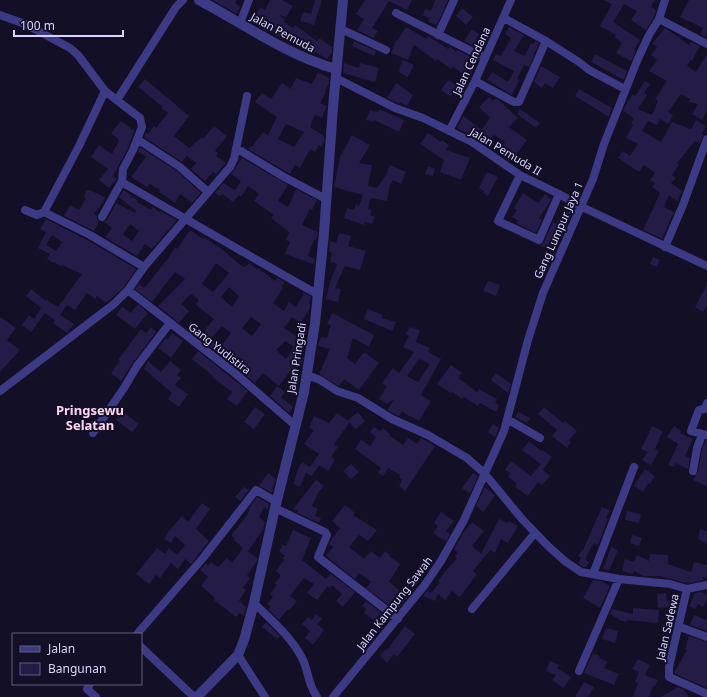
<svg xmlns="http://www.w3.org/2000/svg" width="707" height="697" font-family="'Noto Sans',sans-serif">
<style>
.building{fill:#241b47;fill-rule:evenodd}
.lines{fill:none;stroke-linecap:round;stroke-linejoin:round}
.minor{stroke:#3d3a85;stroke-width:8}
.tertiary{stroke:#3d3a85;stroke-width:10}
.labels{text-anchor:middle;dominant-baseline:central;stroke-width:4;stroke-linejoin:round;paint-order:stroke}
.street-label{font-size:11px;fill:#d9d4ff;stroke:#130f26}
.quarter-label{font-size:13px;font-weight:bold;fill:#ffd6f0;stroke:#130f26}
</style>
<rect width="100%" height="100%" fill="#130f26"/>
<path class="building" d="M212,0h25l-2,3 5,4 -3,7z
M270,0h12l11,6 -7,11 -7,-2 6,4 -1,3 9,6 2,-3 22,16 2,-3 13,9v6l-5,6 -12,-7 -1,2 -10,-4 -21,-15 -2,3 -14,-9 -1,2 -6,-4 -8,-6v-2l9,-12 4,3z
M315,0h7l-8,25 -14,-4 3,-9 8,2z
M365,0h47l-5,10 -18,-9 -17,27 6,3 -5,7 -16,-8 7,-11 -8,-5z
M435,0h13l-11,25 -9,-3 2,-4 -7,-2 2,-7 6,2z
M603,0h52l-4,7 4,2 1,2 -2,6 -8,13 -15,-10 6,-9 -13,-7 -11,18 27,18 -6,10 2,1 -5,10 -15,-8 6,-10 -8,-6 2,-2 -16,-9 12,-22z
M689,0h18v32l-2,5 -5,-3 3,-6 -23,-11z
M462,8l11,9 -7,8 -10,-9z
M406,27l20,12 2,-3 20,13 2,-2 6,5 1,-2 18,9 -1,2 3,2 -8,15 -16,-11 -2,2 -14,-10 -1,2 -22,-16 -6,15 -17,-7 5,-12h1z
M509,27l15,8 -10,16 11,5 6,-13 3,1 1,-3 4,2 -10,24 -5,-2 -7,14 2,1 -7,15 -25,-15 5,-8 16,10 6,-11 -21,-11 3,-6 5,2 10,-18 -6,-4z
M665,28l24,17 2,-3 9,4 -8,15 -2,-1 -3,6 9,6 11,-18v57l-5,9 -10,-6 6,-10 -9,-2 1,-3 -9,-5 -13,18 5,3 -5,9 -8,-5 -3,6 -9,-4 -6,10 19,11 11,-20 19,7 5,-9 10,6 -4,8 2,1 -4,8 -5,-2 -18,22 2,2 -7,10 4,3 -5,5 11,8 -5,10 -8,-6 -5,12 10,5 -12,27 -19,-9 17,-37 -8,-6 3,-4 -5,-3 5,-7 -11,-8 -5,7 -21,-14 5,-7 7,5 8,-12 -12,-6 7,-13 -2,-1 3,-6 -11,-7 5,-10 5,-7 2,2 10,-15 5,3 -6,9 3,2 -9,14 14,6 6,-14 -3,-2 12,-18 -18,-10 8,-11 -6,-5 6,-8 -5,-3z
M472,29l7,5 -4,6 8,6 -2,4 -17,-9z
M354,41l22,10 -2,5 -22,-10z
M595,54l32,17 -3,9 -33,-18z
M403,60l11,5 -6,12 -9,-5 1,-3 -1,-1z
M344,63l15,5 1,-5 19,5 -4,14 -32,-9z
M541,66l19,11 -7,11 -8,-5 -3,5 -8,-6z
M318,72l11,6v5l-4,8 1,1 -6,11 7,3 -5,12 -7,-3 -5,12 14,9v6l-3,5 -2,-2 -4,7 -5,-3 -10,19 -5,-3 -5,9 -42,-25 3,-3 1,1 11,-15 5,3 9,-18 -22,-15 7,-9 9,6 11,-16 9,6 5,-11 16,6zM286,124l18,8 -10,15 -16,-8z
M145,79l44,37 -15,20 15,12 13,-11 1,2 11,-13 13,10 -12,15 3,2 -2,3 10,7 -10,11 -3,-2 -8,9 -14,-12 5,-6 -9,-7 -5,6 -38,-25 2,-4 2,1 6,-8 2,2 12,-15 -7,-5 2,-1 -25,-20z
M448,80l10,6 -7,11 -10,-7z
M396,83l17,12 -6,11 -7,-4 -1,2 -12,-6z
M579,89l33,19 -3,9 -34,-21z
M489,97l4,4 2,-3 5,3 18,17 -9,9 18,13 -11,15 -14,-9 3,-4 -11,-7 -3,4 -11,-7 10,-14 -11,-11z
M379,109l25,11 -5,12 -25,-12 -1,2 -7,-2 4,-10 8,2z
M520,109l20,14 -4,5 -19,-14z
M463,116l18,13 -6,9 -18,-10z
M121,121l13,10 -6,17 -15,28 4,3 -8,9 -10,-8 9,-11 -17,-12 8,-12 13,9 7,-14 -8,-7z
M428,133l13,9 1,-2 7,5 -3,5 24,8 -9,22 -21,-8 4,-12 -24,-16z
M352,135l18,10 -11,18 13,2 -4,21 9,2 9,-13 4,-10 16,7 -5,12 -8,-4 -3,5 -3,16 -16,-3 -3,11 4,1 -2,5 5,2 -3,7 -7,-2 -1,3 -20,-7 3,-10 7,2 2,-6 3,2 4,-11 -29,-8 6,-30z
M140,147l37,24 24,22 -9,10 -12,-9 -5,9 -16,-11 1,-2 -10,-6 -3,3 -16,-10 15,-20 -7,-5 -2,2z
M242,158l46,27 -10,16 10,6 8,-18 21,11 -5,10 -2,-1 -8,16 16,7 -1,4 -2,4h-1l-5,13 -1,3 7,3 -2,5 -28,-10 5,-12 -4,-2 3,-8 -18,-14 3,-3 -20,-14 5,-7 -11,-8 -7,11 -2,-2 -6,7 -11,-8 -2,2 -5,-3 8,-10 12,7 6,-9 -10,-7z
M428,166l7,3 -2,7 -8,-2z
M487,172l11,5 -10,19 -5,-3 1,-2 -5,-3z
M86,190h4l16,8 -12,16 3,2v3l2,3 -5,9 -30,-15 6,-11 9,5 7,-12 -2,-1z
M124,190l14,11 -1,1 14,8 2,-3 6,5 1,-1 17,9 -25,29 -7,-5 -8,12 -32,-19 7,-9 -8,-6 3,-2 9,-17 19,10 1,-2 -17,-14zM130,224l9,7 -7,10 -9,-7z
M523,193l15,10 7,-9 6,5 -3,6 -9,13 3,2 -6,13 -20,-10 2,-2 -6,-4 5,-7 -3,-2z
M567,206l7,4 -20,41 -13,-5 3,-4 9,-20 3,2z
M46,219l41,21 49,29 -13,19 -17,15 -9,-7 -2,3 -8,-6 -12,17 -8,-5 -7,10 14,9 -7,9 -14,-10 2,-3 -10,-7 -14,19 -9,-7 7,-10 5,4 7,-11 -15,-12 5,-7 15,12 1,-1 11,7 24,-33 -20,-9 -1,2 -7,-5 -1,1 -6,-4 3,-5 -12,-6 8,-16 -6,-3zM52,235l10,7 -6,9 -10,-6z
M190,230l13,9 1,-2 14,10v-1l24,20 3,1 4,-4 8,6 1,-1 17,13 2,-3 8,4 -3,5 1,1 -10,15 11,8 5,-9 7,5 8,-14 7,4 -2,7h1v4l-9,15 -9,-6 -8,11 21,14 -7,12 5,4 -1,5 -2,3 -3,-2 -4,5h-1l-13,17 -16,-13 -8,10 -62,-50 4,-6 6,5 11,-13 -18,-14 3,-5 -8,-6 -10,10 8,7 -10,12 -21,-17 27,-27 -10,-7 -23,30 -17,-13 4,-5 5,4 2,-2 23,-29 6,-10 2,2zM216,263l13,10 -16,19 -11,-8zM229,287l10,9 -7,11 -11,-10zM251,317l10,7 -9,12 -10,-8zM222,326l9,7 -9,12 -10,-7zM285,341l9,6 -8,12 -10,-9z
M339,233l12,3 -3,10 18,5 -6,19 -15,-4 -10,22 6,1 -3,13 -12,-3 4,-17 7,-18 -7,-2 2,-9 -3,-1 1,-11 6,2z
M653,257l7,3 -3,7 -7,-3z
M488,281l12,4 -4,11 -13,-5z
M707,285v20l-4,7 -8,-5z
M138,304l10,9 -13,16 -19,-14 6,-8 9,6z
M368,309l15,6 -1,3 14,4 -4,9 -28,-12z
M332,313l42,22 -5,12 -16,-9 -6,20 8,6 9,-12 15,11 -20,27 -15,-11 -5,7 -20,-12 11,-25 -12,-3 3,-9 6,1 4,-13 -4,-1z
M0,317l16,11 -9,12 13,10 -20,22z
M151,327l5,5 -23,31 -12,18 -10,-8 9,-12 -2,-1 23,-31 5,4z
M410,327l10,4 -4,11 14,6 -2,4 13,7 -20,36 10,6 -12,20 -17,-9 -3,4 -12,-6 7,-11 -7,5 -8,-5 8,-13 -5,-3 11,-15 6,5 15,-21 -11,-5 6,-11 -3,-2zM419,359l11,5 -12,18 -11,-6z
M172,333l11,8 -12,17 -13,-10 8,-10 2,1z
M198,351l50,40 -11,15 -10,-7 5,-7 -20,-15 1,-1 -21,-17z
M148,361l13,11 9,-11 11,9 -4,5 4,3 -6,7 13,9 -9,13 -11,-8 4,-6 -28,-24z
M451,365l11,8 -4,5 19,14 2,-3 18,10 -2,4 4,2 -3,7 -16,-9 -2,3 -14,-9 -2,2 -10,-7 -1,1 -14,-9z
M496,373l15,11 -3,9 -17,-13z
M277,386l8,6 -4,5 12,10 -4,6 -19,-17z
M255,407l10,7 -11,15 -10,-7z
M544,407l19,16 2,-2 12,10 -8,9 2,2 -4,6 -15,-12 5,-6 -19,-16z
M123,412l16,12 -7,8 -16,-12z
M358,412l7,9 -8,7h-3l-6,-8z
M518,412l12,6 -3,5 -12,-6z
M337,413l13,9 -16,22 4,3 -7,10 4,3 -7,11 -9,-6 -7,11 -6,-3 -6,14 -7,-3 5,-15 4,-7 8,5 9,-13 -15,-10 10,-14 -5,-2 5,-12 15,7z
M493,424l6,4 -4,9 -7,-5z
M652,426l11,5 -8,18 4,2 -8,14 -9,-5 6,-8 -7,-3z
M674,426l7,5 -1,2 13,6 -8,17 5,2 -2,11 -13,-6 -2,4 -5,-2 10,-21 -11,-7z
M374,427l6,4 3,-3 7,6 -1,1 14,10 5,-7 9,6 4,-6 14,8 -30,45 -6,-5 3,-6 -3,-3 1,-2 -12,-7 -5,8 -5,-3 3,-5 -26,-19 6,-9 9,6 6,-9 -6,-5z
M706,440h1v46l-14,-6 5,-8 4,-23z
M529,441l12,10 1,-1 10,7 -9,13 7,6 -8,9 -4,-3 -10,14 -13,-9 2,-3 -9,-7 2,-4 -5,-3 6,-9 20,15 10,-12 -19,-14z
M351,464l8,8 -8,7 -8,-8z
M645,469l10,7 -5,8 -2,-1 -5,9 -9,-6z
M268,473l8,6 -4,10 1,1 -1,3 -13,-7z
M473,473l5,3 -8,18 -8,-6z
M316,480l8,6 -6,7 -6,13 6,3 -3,7 6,2 -2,5 -22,-10 1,-2 -5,-2z
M244,487l5,3 -9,11 -5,-4z
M485,487l10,8 -11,17 -8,-6z
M257,497l12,7 -1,6 -4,-3 -5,10 6,5 -2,8 -15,21 9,7v3l-10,14 3,3 -7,10 3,2 -7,11 7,6 -2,9 -4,-3 -4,4 -22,-17 1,-2 -14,-12 7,-9 -8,-7 6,-7 2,3 3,-4 7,5 9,-9 5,5 11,-15 -9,-8 1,-1 -4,-4 14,-17 5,-9 -1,-1z
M202,503l8,6 -14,20 13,12 -18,23 -6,-5 -7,10 -7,-6 -11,15 -4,-3 -7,9 -13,-10 21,-26 8,6 4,-6 8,7 8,-10 -10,-9 -4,7 -7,-4 4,-7 14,-16 6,6z
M345,505l10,8 -2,2 24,15 -9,11 -9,-6 -10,12 15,12 7,-8 9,7 5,-7 5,4 -1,1 11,8 -11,18 19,15 -12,14 -30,-23 5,-6 -12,-9 -4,6 -29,-23 7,-9 -4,-3 2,-4 9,-12 -8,-7z
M602,507l8,3 -4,8 2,1 -10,26 -4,-2 -9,16 4,3 -3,5h-3l-5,-4 3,-5 -3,-2 4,-6h1z
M627,511l14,3 -2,9 -14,-3z
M441,512l13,9 -8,10 4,3 -4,8 -13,-9 5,-7 -4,-3z
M499,519l9,4 1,-2 9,5 -10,17 -7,-4 -6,14 -5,-3 -17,21 4,3 -17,23 -8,-6 -7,9 -7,-6 -3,7 -12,-5 4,-5 4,2 9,-11 -2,-1 6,-8 13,-15 -2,-2 3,-3 -4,-4 9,-16 9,-11 12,9 -12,15 9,8z
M700,529l7,2v13l-9,-5z
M293,530l18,8 -9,22 24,19 5,-5 24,18 -12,15 -7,-6 6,-7 -10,-9 -2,3 -2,-2 -11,14 -10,-7 7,-9 -10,-6 -14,18 7,5 -7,9 -2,-1 -9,11 -11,-11 3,-2 -4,-3 6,-7 -3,-3 7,-9 -2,-2 6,-7 -5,-5 8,-11 -2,-2 3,-2 -6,-5 4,-6 3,1z
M632,535l10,3 -3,8 -9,-3z
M611,547l7,3 -9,21 -6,-2z
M650,554l18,1v9l23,8 3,-10 13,3v13l-4,-1v3l-12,3 -5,-1v1l-27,-7h-15l-10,-5 -1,3 -11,-3 3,-12 9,3 3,-7 12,6z
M593,580l8,1 9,5 -10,22 -17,-10z
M701,592l6,3v5l-4,7 -5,-3 -3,5 -6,-3 6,-13z
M666,593l1,8 12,-1 -2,6 -19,2 -1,-14z
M366,601l15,12 -6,8 -11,-8 2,-4 -4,-3z
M633,608l26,2 -1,13 -31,-3v2l-8,-2v-1l-9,-5 2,-5 21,5z
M316,614l6,5 -5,5 7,6 -11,15 -8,-7 5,-7 -8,-7 6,-7 4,3z
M694,615l13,5v11l-17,-6z
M266,622l14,14 -3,3 -15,-12z
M405,626l10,8 -18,23 -3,-3 -7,9 -7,-7 6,-7 1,1z
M606,628l12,3 -3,12 -13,-4z
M689,636l18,6v46l-33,-15 13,-23 -2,-1z
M593,653l7,3 -1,2 8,4 -3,6 15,6 -5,11 -30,-12z
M638,659l12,6 -5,10 13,5 -3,6h-2l-4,11h-16l5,-14 -3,-1 4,-10 -7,-3z
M550,661l9,4 -2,3 14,9 -7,11 -12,-8 4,-5 -10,-4z
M584,682l10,5 -6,10h-13z
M678,687l6,3 5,7h-28z"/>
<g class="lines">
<path class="minor" d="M396,13l89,45
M0,15l25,9 45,24 8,7 27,36 35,27 2,9 -9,23 -10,19 -1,12 3,3 132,76 60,34
M504,18l42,23 33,21 10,8 36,19
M659,19l48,25
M240,23l9,-23
M341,29l45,21
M438,35l16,-35
M336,78l59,30 28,10 49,24 48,33 39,19 21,12 127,60
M475,81l39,21h5l27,-61
M117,100l59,-93 7,-7
M449,131l26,-50 36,-81
M137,139l43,28 28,25
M236,148l48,29 42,22
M520,175l-22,46 41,19 20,-46
M25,210l12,5 7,-3 35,-66 26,-55
M44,212l46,23 54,32
M102,217l20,-36
M665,247l18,-42 24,-66
M128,290l108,84 60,52
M307,375l13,5 17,11 21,7 34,21 36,16 39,23 18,16 37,45 27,28 17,15 15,10 38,7 51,5 17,5 20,-4
M0,391l114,-87 14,-14 16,-23 86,-100 4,-8 13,-63
M707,403l-2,6 -6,1 -8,21 16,4
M507,419l33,19
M93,433l31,-45 13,-22 33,-43
M693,471l4,-23 5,-13
M275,508l50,24 2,3 -9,22 80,62
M593,574l41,-107
M687,589l-18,78v10l38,17
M254,603c19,19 39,35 50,59 5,13 4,22 13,35
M472,609l63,-76
M680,627l27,10
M137,634l66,-76 53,-68 21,12
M141,647l53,50
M238,655l27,42
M579,671l40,-92
M90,684l-3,5 9,8
M333,697l91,-111 17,-25 23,-41 40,-89 24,-91 15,-47 50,-114 11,-35 33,-83 12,-26 10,-16 6,-19"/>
<path class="tertiary" d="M199,0c43,23 90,56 137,69
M197,697l41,-42 6,-15 10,-37 21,-95 29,-116 11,-69 9,-90 9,-126 10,-107"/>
</g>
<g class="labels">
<g class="street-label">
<text transform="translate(283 32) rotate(28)">Jalan Pemuda</text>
<text transform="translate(471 61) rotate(-65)">Jalan Cendana</text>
<text transform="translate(506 151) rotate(31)">Jalan Pemuda II</text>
<text transform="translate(558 230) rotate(-66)">Gang Lumpur Jaya 1</text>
<text transform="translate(220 348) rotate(38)">Gang Yudistira</text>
<text transform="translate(296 358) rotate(-81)">Jalan Pringadi</text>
<text transform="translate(394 603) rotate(-52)">Jalan Kampung Sawah</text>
<text transform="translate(667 627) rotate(-77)">Jalan Sadewa</text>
</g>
<g class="quarter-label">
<text x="90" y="410">Pringsewu<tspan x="90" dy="15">Selatan</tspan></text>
</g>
</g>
<rect x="12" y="633" width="130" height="52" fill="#130f26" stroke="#625e7d"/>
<rect x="20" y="646" width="20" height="6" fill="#3d3a85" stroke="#625e7d"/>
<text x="48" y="653" font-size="12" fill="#d9d4ff">Jalan</text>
<rect x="20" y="663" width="20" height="12" fill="#241b47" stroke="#625e7d"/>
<text x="48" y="673" font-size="12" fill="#d9d4ff">Bangunan</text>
<path d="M14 30v6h109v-6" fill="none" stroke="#d9d4ff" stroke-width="2"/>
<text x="20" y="30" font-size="12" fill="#d9d4ff" stroke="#130f26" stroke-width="3" paint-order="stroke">100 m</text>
</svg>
